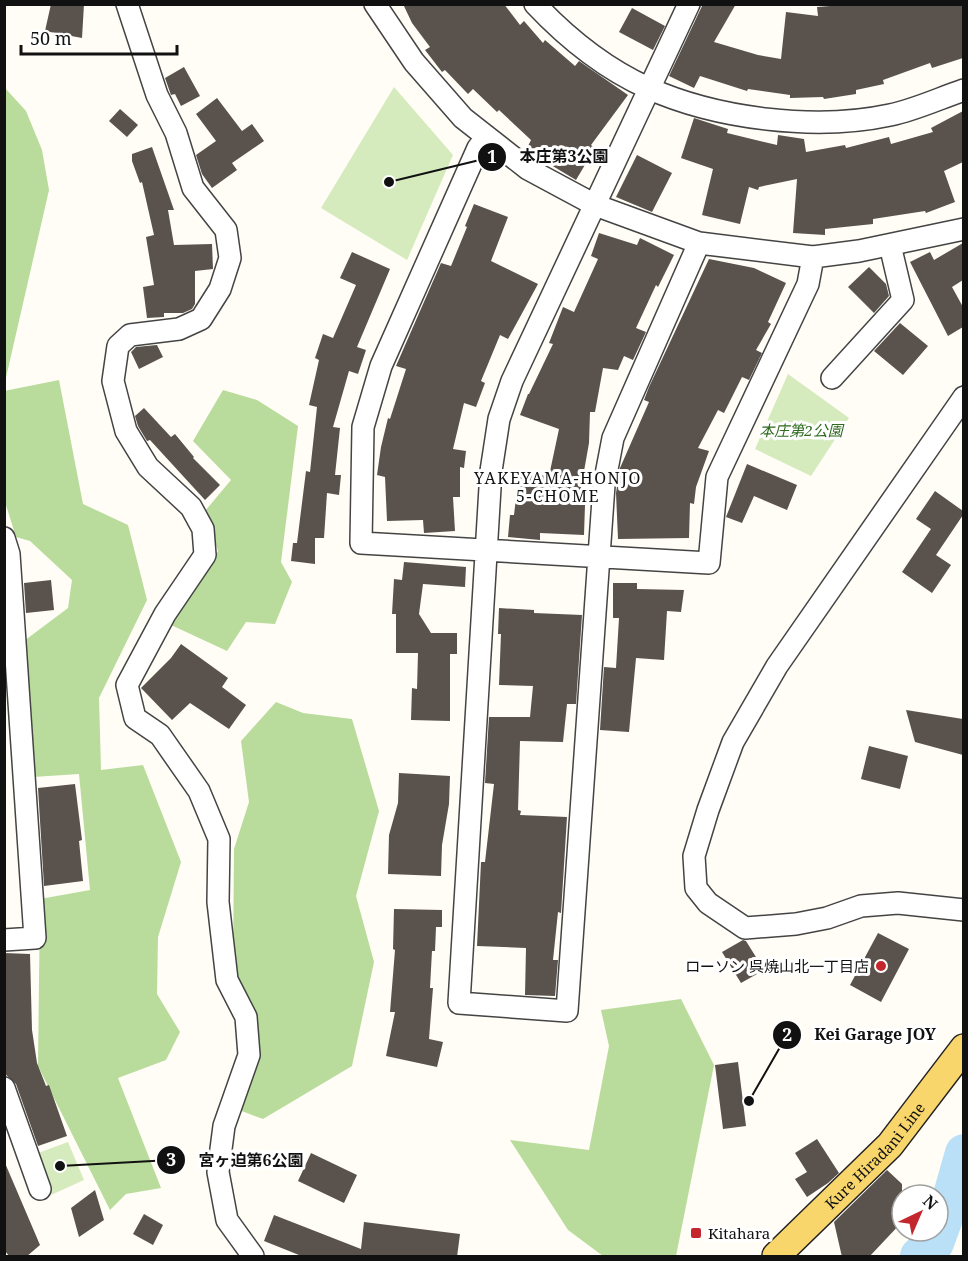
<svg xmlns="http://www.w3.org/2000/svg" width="968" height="1261" font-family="'Noto Serif','Noto Sans JP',serif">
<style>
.green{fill:#d5ebbd}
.forest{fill:#b9dc9c}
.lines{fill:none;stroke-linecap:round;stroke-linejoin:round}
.river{stroke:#b9e0f7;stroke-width:38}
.building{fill:#5a524d}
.minor-casing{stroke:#444;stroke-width:24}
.major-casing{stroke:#222;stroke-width:30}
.minor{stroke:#fff;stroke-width:21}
.major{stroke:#f9d66b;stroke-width:27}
.poi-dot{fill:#c4262e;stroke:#fff;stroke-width:2}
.labels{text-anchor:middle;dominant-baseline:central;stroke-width:6;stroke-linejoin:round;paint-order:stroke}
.park-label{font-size:15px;font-style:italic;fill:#2f6b1f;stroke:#fff}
.poi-label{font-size:15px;fill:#111;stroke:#fff;text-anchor:end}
.street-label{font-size:15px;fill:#111;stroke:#fff}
.neighbourhood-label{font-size:16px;letter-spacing:1.5px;fill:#111;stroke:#fff}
.leader{fill:none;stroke:#111;stroke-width:2}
.callout-dot{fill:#111;stroke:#fff;stroke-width:2}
.mark-label{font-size:18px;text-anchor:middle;font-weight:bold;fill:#fff}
.callout-label{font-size:16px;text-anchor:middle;font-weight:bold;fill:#111;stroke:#fff;stroke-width:6;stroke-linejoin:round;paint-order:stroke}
</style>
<rect width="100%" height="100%" fill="#fffdf5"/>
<path class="green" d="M394,87l59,68 -46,105 -86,-52z
M788,374l61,44 -38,58 -56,-27z
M68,1142l16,38 -33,15 -13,-42z"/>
<path class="forest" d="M5,88l21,23 16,39 7,40 -44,192z
M59,380l24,124 45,21 19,75 -48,98 2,72 42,-5 38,97 -23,75 -1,57 23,38 -14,28 -48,18 43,110 -35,6 -16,16 -72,-144 2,-167 50,-9 -11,-116 -46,3 -9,-136 44,-33 4,-28 -42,-39 -14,-4 -11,-35 -1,-111z
M223,390l34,10 41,26 -17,136 11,20 -17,42 -29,-2 -19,29 -56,-26 47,-74 -13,-40 26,-31 -38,-39z
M276,702l27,11 49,6 27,92 -23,85 18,66 -22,104 -89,53 -24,-9 17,-66 -23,-75 1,-120 15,-47 -8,-61z
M681,999l33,66 -38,191h-73l-35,-26 -58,-90 79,10 20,-104 -8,-36z"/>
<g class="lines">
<path class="river" d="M919,1256l16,-13 16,-44 13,-46"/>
</g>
<path class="building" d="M51,4h33l-2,34 -37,-7z
M403,4h101l16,21 4,-4 19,22 2,-3 30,26 4,-5 49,34 -37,50 4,3 -19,32 -50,-30 5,-10 -32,-30 -2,2 -24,-23 -5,5 -23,-24 -3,2 -17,-22 5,-3 -18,-24z
M703,4h33l-22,38 44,13 23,4 5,-47 32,4 -1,-9 39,-3h107v54l-31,10 -2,-5 -47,17 1,4 -28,6v4l-32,5 -1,-2 -33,1v-3l-42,-6 -1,2 -47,-15 -6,12 -25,-12z
M632,8l33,18 -12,24 -34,-18z
M184,67l16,29 -19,10 -6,-12 -4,1 -6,-17z
M217,98l25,33 10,-7 12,17 -32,22 5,7 -25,18 -10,-14 -6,-19 20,-14 -20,-27z
M120,109l18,16 -11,12 -18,-16z
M963,111v51l-19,9 11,31 -29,11 -1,-2 -52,8v5l-48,5v6l-32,-2 4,-54 -38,8 -1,3 -9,-3 -9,37 -38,-9 11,-46 -32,-11 13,-40 34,11 -1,4 50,12 1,-10 26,4 2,13 39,-7 1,3 43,-11 2,7 42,-12 -2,-4z
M152,147l22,63h-6l6,35 38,-1 1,25 -18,2v33l-3,5 -9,4h-19v4l-17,1 -4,-31 11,-2 -8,-48 8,-2 -12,-53 -2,1 -8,-22v-7z
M637,155l35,18 -20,39 -36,-15z
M474,204l34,13 -17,44 47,23 -30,55 -8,-4 -19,46 4,2 -9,24 -12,-4 -11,46 13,2 -2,17 -4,-1v30h-7l2,34 -31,2 -1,-13 -36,1 -2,-44 -8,-2 4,-28 7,-29 2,1 16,-50 -10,-3 45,-103 10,3 16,-39 -2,-1z
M599,233l38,12 3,-7 34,17 -16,32 -2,-2 -20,43 10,4 -13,28 -9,-4 -6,14 -15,-2 -8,44h-5l-1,31 -11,62h7l-1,30 -44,-2v7l-32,-3 2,-22h4l5,-42 30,3 10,-47 -39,-14 8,-21h1l24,-50 -4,-1 14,-36 11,5 24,-53 -7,-3z
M963,243v37l-11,7 11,20v20l-15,9 -38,-74 20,-10 4,8z
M352,252l38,17 -33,78 9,3 -8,24 -9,-3 -16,56 7,1 -5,47h6l-2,20 -12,-2 -3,45h-9v26l-24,-3 2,-18h4l9,-72 4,1 7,-65 -8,-2 10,-45 -4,-2 8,-24 10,4 23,-53 -16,-7z
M709,259l45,9 32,15 -18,39 3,2 -15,26 6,3 -13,27 -7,-3 -18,36 -6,-3 -20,38 11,3 -13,36 -2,17 -4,-1 -1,35 -71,1 -2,-46 4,-25 29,-66 -5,-2 5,-13z
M869,267l17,17 3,12 -15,17 -26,-26z
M900,323l28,23 -25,29 -29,-24z
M157,345l6,12 -24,12 -8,-17 5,-5z
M144,408l27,29 4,-3 19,23 -1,1 27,27 -15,15 -55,-60 -3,1 -9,-15 -3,-10z
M747,464l50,21 -10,25 -33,-14 -12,27 -16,-6z
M935,491l28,20v4l-27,40 15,10 -19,28 -30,-21 29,-43 -15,-10z
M404,562l62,5 -1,20 -42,-3 -4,30 12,19h26v21h-7v67l-39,-1 1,-32 5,1 1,-36h-22v-39h-4l2,-35 8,1z
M51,580l3,30 -28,3 -2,-30z
M613,583h24v6l47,1 -3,22 -14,-1 -3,49 -28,-2 -7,74 -29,-2 4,-63 12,1 3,-50h-6z
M499,608l35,2v3l48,2 -6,89h-9l-4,38 -43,-1 -2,69 3,1 -1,4 47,2 -6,96 -3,-1 -5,48h5l-3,36 -30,-1 1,-47 -49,-2 4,-84h4l9,-78 -9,-1 4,-66h41l3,-31 -34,-1 2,-51h-3z
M181,644l47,34 -6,9 24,18 -17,24 -39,-26 -18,17 -31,-32 30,-30z
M906,710l57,9v36l-48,-13z
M869,746l39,10 -8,33 -39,-10z
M399,773l51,3 -1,28 -7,41 -1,31 -53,-2 1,-39 9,-32z
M75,784l7,56 -3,1 4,40 -39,5 -6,-98z
M394,909l48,1v17h-6l-1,24h-3l-2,37h3l-4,51 14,3 -6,25 -51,-11 9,-44h-5l5,-62 -2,-1z
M878,933l31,16 -28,53 -31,-17z
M743,940l3,1 18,29 -23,13 -19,-31z
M4,953l26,1 2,76 5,33 9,23 3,-1 18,51 -29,10 -22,-62 -12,-11z
M738,1062l8,64 -23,3 -8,-64z
M817,1139l22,34 -11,10 -21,14 -12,-18 12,-7 -12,-19z
M311,1153l46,22 -13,28 -46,-22z
M5,1163l35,82 -14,12h-16l-6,-7z
M887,1170l15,14v38l-33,35h-27l-8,-35z
M95,1190l9,30 -25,17 -8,-29z
M144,1214l19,11 -10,20 -20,-11z
M274,1215l87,34 3,-27 96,12 -3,23h-153l-40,-16z"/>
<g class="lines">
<g class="minor-casing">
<path id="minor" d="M127,4l30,91 19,38 17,55 33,42 4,28 -10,31 -19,30 -22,10 -49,6 -12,11 -5,35 13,50 22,36 43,40 12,22 2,26 -40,59 -38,71 8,33 25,17 39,56 20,48 -1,63 9,78 19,37 3,38 -25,71 -6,46 9,48 26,36
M375,4l39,58 49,56 65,51 67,36 104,38 114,14 46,-6 105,-22
M535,4c32,34 71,65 113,84 69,31 168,43 242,27 25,-5 50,-17 74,-25
M689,4l-177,377 -13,38 -8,52 -32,532 108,8 37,-526 9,-47 86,-195
M487,137l-9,11 -97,218 -18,61 -2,116 348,20 8,-86 91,-193 5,-27
M832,378l71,-78 -13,-55
M964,397l-187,269 -44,76 -25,68 -14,46 2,32 12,15 37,25 51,-4 31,-6 34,-12 37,-3 66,7
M4,538l5,16 26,384 -31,2
M4,1088l36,101"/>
</g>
<g class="major-casing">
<g id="major">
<path id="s1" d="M776,1256l114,-111 74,-97"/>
</g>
</g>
<use href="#minor" class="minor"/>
<use href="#major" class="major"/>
</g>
<g class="poi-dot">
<circle cx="881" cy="966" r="6"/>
<rect x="690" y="1227" width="12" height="12" rx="3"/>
</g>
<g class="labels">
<g class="park-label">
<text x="801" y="430">本庄第2公園</text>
</g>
<g class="poi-label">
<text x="869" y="966">ローソン 呉焼山北一丁目店</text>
<text x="708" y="1233" text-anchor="start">Kitahara</text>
</g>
<g class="street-label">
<text stroke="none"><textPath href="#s1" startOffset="141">Kure Hiradani Line</textPath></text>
</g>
<g class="neighbourhood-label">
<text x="558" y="478">YAKEYAMA-HONJO<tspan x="558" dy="18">5-CHOME</tspan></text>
</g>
</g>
<path class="leader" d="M389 182L492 157M749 1101L787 1035M60 1166L171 1160"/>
<g class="callout-dot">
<circle cx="389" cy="182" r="6"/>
<circle cx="749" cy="1101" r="6"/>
<circle cx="60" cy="1166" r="6"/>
<circle cx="492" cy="157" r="15"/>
<circle cx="787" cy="1035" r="15"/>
<circle cx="171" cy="1160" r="15"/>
</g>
<g class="mark-label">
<text x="492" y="163">1</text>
<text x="787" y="1041">2</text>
<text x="171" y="1166">3</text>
</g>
<g class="callout-label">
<text x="564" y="162">本庄第3公園</text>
<text x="875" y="1040">Kei Garage JOY</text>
<text x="251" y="1166">宮ヶ迫第6公園</text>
</g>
<rect width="968" height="1261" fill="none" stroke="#111111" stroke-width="12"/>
<g transform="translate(920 1213) rotate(44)"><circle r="28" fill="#ffffff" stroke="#a0a0a0" stroke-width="1.5"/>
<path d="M0-4.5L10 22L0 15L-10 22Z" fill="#c4262e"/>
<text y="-9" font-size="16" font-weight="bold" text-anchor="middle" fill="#111111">N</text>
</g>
<path d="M21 45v9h156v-9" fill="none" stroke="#111111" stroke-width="3"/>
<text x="30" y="45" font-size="18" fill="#111111" stroke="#ffffff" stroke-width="4.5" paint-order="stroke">50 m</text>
</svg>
